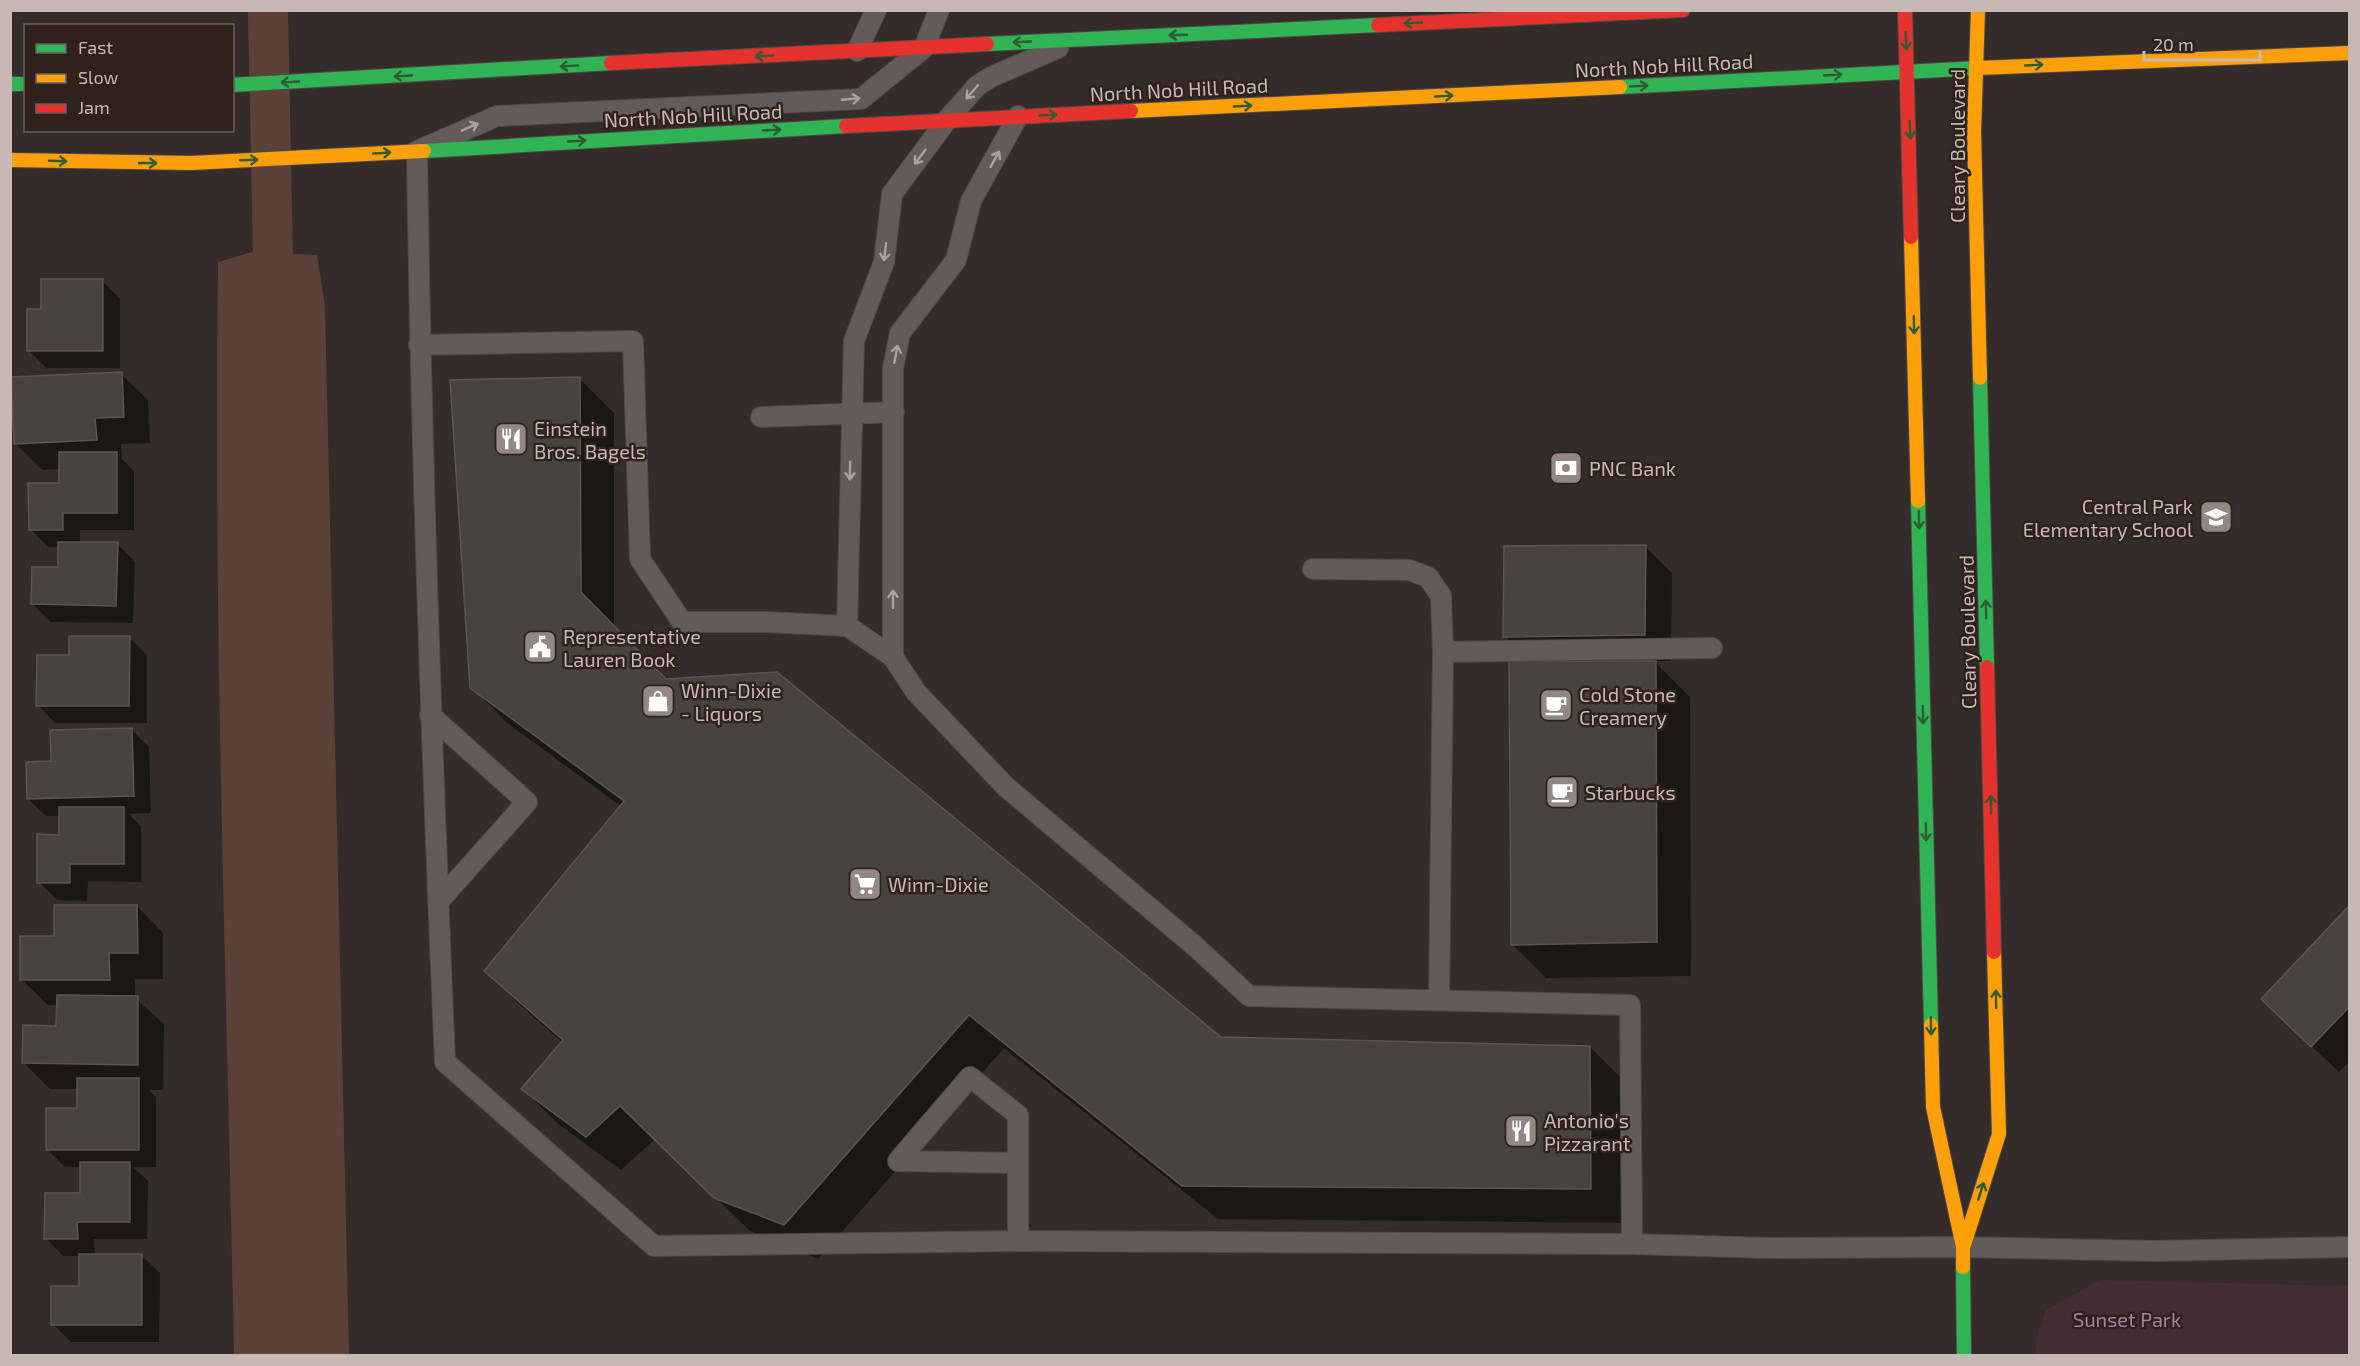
<svg xmlns="http://www.w3.org/2000/svg" width="2360" height="1366" font-family="'Exo 2',sans-serif">
<style>
.green{fill:#432e35}
.water{fill:#5b4138}
.shadow{fill:#0007}
.lines{fill:none;stroke-linecap:round;stroke-linejoin:round}
.canal{stroke:#5b4138;stroke-width:40}
.building{fill:#494340;stroke:#5c5451;stroke-width:1.5}
.lane-casing{stroke:#4e4845;stroke-width:22}
.fast-casing{stroke:#514947;stroke-width:16}
.slow-casing{stroke:#514947;stroke-width:16}
.jam-casing{stroke:#514947;stroke-width:16}
.lane{stroke:#635b59;stroke-width:20}
.fast{stroke:#30b455;stroke-width:14}
.slow{stroke:#ff9f0a;stroke-width:14}
.jam{stroke:#e5322d;stroke-width:14}
.oneway{stroke:#2f5c33}
.oneway2{stroke:#ada19c}
.labels{text-anchor:middle;dominant-baseline:central;stroke-width:5;stroke-linejoin:round;paint-order:stroke}
.street-label{font-size:20px;fill:#c6b8b3;stroke:#2f221d}
.poi-label{font-size:20px;fill:#c6b8b3;stroke:#2f221d;text-anchor:start}
.park-label{font-size:20px;fill:#a282a5;stroke:#2f221d}
</style>
<rect width="100%" height="100%" fill="#342c29"/>
<path class="green" d="M2100,1280l249,6v69h-313v-15l10,-30z"/>
<path class="water" d="M252,252l65,3 8,51 24,1049h-115c-7,-364 -21,-729 -16,-1093z"/>
<path class="shadow" d="M102,281l18,18v69h-74l-18,-18 14,-40z
M121,374l27,26 2,43 -29,1 1,15 12,12v59h-54v13l37,1 18,18 -2,61 -83,-1 -17,-18 27,-35v-22h-12l-18,-18 31,-45v-15l-19,1 -26,-26z
M580,379l34,34v215l52,52 554,359 370,8 34,34 1,142 -407,-4 -214,-171 -186,211 -68,-28 -95,-92 -34,31 -64,-47 -34,-34 40,-46 -43,-38 -34,-34 136,-164 -116,-85 -34,-35z
M1645,546l27,27 -1,88h-17l36,36 1,279 -145,2 -34,-34 19,-281 -26,-27z
M129,637l18,18v68h-92l-17,-18 32,-49z
M131,729l18,18 2,66 -22,1 12,12v56l-53,-1 -1,20 -30,-1 -18,-18 21,-46 1,-20h-15l-18,-17 24,-37z
M137,906l26,27v46h-28v19l29,26 -1,66h-14l7,7v70h-23l15,14 -1,58h-53l1,17h47l18,17 -1,69h-88l-18,-18 28,-37v-31h-18l-17,-18 36,-44v-27h-17l-18,-18 31,-40v-20h-28l-26,-26 33,-35 1,-23h-10l-27,-26 34,-42z
M2350,907v154l-11,11 -50,-47z"/>
<g class="lines">
<path class="canal" d="M268,10l6,298"/>
</g>
<path class="building" d="M41,279h62v72h-76v-42h14z
M122,372l2,45 -29,1 2,22 -83,4 -3,-67z
M580,377l1,215 85,87 111,-7 444,365 369,9 1,143 -409,-3 -213,-171 -185,210 -70,-27 -94,-92 -34,31 -65,-48 42,-49 -79,-69 140,-170 -154,-113 -20,-308z
M59,452h58v61h-54v17h-34l-1,-47h31z
M58,542h60l-2,64 -85,-2 1,-37h26z
M1646,545l-1,90 -142,2 1,-91z
M69,636h61l-1,70h-93l1,-51h32z
M1509,661h147l1,281 -146,3z
M132,728l2,68 -107,3 -1,-37 25,-1 -1,-31z
M59,807h65v57h-54v19h-33v-49l22,1z
M54,905h83l1,48h-29l1,27h-90v-44h34z
M2350,905v101l-39,41 -50,-48z
M57,995l81,1v69l-116,-2 1,-38 33,1z
M77,1078h62v72h-93v-42h31z
M80,1162h50v60h-53l1,17h-34l1,-46h35z
M79,1254h63v71h-91v-39h28z"/>
<g class="lines">
<g class="lane-casing">
<path id="lane" d="M939,10l-15,38 -63,51 -364,17 -80,35c4,304 15,607 28,911l209,184 364,-5 614,3 139,4 192,-1 192,4 195,-4
M857,51l19,-41
M419,345l214,-4 7,218 42,63h84l81,4 46,31 23,35 89,94 191,161 53,49 381,9 2,239
M761,417l133,-5
M1313,569l96,1 19,7 13,19 2,56 -4,348
M847,626l7,-285 30,-79 8,-68 55,-74 30,-34 14,-9 67,-29
M1443,652l269,-4
M893,657v-289l7,-35 56,-73 15,-59 47,-85
M430,715l97,87 -89,100
M1018,1163l-120,-2 72,-84 48,38v126"/>
</g>
<g class="fast-casing">
<path id="fast" d="M987,44l391,-19
M10,84h16
M232,85l379,-22
M1620,87l359,-19
M424,151l422,-25
M1980,378l7,289
M1918,501l13,524
M1963,1267l1,89"/>
</g>
<g class="slow-casing">
<path id="slow" d="M1978,10l-4,122 6,246
M1979,68l371,-15
M1131,111l489,-24
M10,160l181,3 233,-12
M1911,237l7,264
M1931,1025l2,82 30,140v20
M1964,1245l35,-111 -5,-182"/>
</g>
<g class="jam-casing">
<path id="jam" d="M1905,10l6,227
M1378,25l305,-15
M611,63l376,-19
M846,126l285,-15
M1987,667l7,285"/>
</g>
<use href="#lane" class="lane"/>
<use href="#fast" class="fast"/>
<use href="#slow" class="slow"/>
<use href="#jam" class="jam"/>
</g>
<defs><path id="oneway-shaft" d="M-6 0H5M1.5-3L5.5 0L1.5 3" fill="none" stroke-width="1.6" stroke-linecap="round" stroke-linejoin="round" transform="scale(1.5)"/></defs>
<g class="oneway">
<use href="#oneway-shaft" transform="translate(1413 23) rotate(177)"/>
<use href="#oneway-shaft" transform="translate(1178 35) rotate(178)"/>
<use href="#oneway-shaft" transform="translate(1906 41) rotate(88)"/>
<use href="#oneway-shaft" transform="translate(1022 42) rotate(177)"/>
<use href="#oneway-shaft" transform="translate(764 56) rotate(177)"/>
<use href="#oneway-shaft" transform="translate(2034 65) rotate(-3)"/>
<use href="#oneway-shaft" transform="translate(569 66) rotate(176)"/>
<use href="#oneway-shaft" transform="translate(1833 75) rotate(-3)"/>
<use href="#oneway-shaft" transform="translate(403 76) rotate(177)"/>
<use href="#oneway-shaft" transform="translate(290 82) rotate(177)"/>
<use href="#oneway-shaft" transform="translate(1639 86) rotate(-3)"/>
<use href="#oneway-shaft" transform="translate(1444 96) rotate(-3)"/>
<use href="#oneway-shaft" transform="translate(1243 106) rotate(-3)"/>
<use href="#oneway-shaft" transform="translate(1048 115) rotate(-3)"/>
<use href="#oneway-shaft" transform="translate(772 130) rotate(-3)"/>
<use href="#oneway-shaft" transform="translate(1910 130) rotate(88)"/>
<use href="#oneway-shaft" transform="translate(577 141) rotate(-3)"/>
<use href="#oneway-shaft" transform="translate(382 153) rotate(-4)"/>
<use href="#oneway-shaft" transform="translate(249 160) rotate(-2)"/>
<use href="#oneway-shaft" transform="translate(58 161) rotate(2)"/>
<use href="#oneway-shaft" transform="translate(148 163)"/>
<use href="#oneway-shaft" transform="translate(1914 325) rotate(89)"/>
<use href="#oneway-shaft" transform="translate(1919 520) rotate(89)"/>
<use href="#oneway-shaft" transform="translate(1986 609) rotate(-91)"/>
<use href="#oneway-shaft" transform="translate(1923 715) rotate(89)"/>
<use href="#oneway-shaft" transform="translate(1991 804) rotate(-91)"/>
<use href="#oneway-shaft" transform="translate(1926 832) rotate(89)"/>
<use href="#oneway-shaft" transform="translate(1996 999) rotate(-91)"/>
<use href="#oneway-shaft" transform="translate(1931 1026) rotate(89)"/>
<use href="#oneway-shaft" transform="translate(1981 1191) rotate(-72)"/>
</g>
<g class="oneway2">
<use href="#oneway-shaft" transform="translate(972 92) rotate(131)"/>
<use href="#oneway-shaft" transform="translate(851 99) rotate(-5)"/>
<use href="#oneway-shaft" transform="translate(470 127) rotate(-24)"/>
<use href="#oneway-shaft" transform="translate(920 157) rotate(127)"/>
<use href="#oneway-shaft" transform="translate(995 159) rotate(-61)"/>
<use href="#oneway-shaft" transform="translate(885 252) rotate(97)"/>
<use href="#oneway-shaft" transform="translate(896 354) rotate(-79)"/>
<use href="#oneway-shaft" transform="translate(850 471) rotate(91)"/>
<use href="#oneway-shaft" transform="translate(893 599) rotate(-90)"/>
</g>
<defs>
<g id="restaurant-square" transform="scale(1.725)"><rect x="-9" y="-9" width="18" height="18" rx="4" fill="#938783" stroke="#2f221d"/><path d="M-5-6h1v4h1v-4h1v4h1v-4h1v5L-1.5 .5V6h-2V.5L-5-1ZM5-6V6H3V1.5H1.5Q1.5-4 5-6Z" fill="#fff"/></g>
<g id="bank-square" transform="scale(1.725)"><rect x="-9" y="-9" width="18" height="18" rx="4" fill="#938783" stroke="#2f221d"/><path d="M-6-4H6V4H-6ZM0-2.3a2.3 2.3 0 1 0 0 4.6a2.3 2.3 0 1 0 0-4.6Z" fill="#fff"/></g>
<g id="school-square" transform="scale(1.725)"><rect x="-9" y="-9" width="18" height="18" rx="4" fill="#938783" stroke="#2f221d"/><path d="M0-5L7-2L0 1L-7-2ZM-4 1L0 2.5L4 1V4Q0 6-4 4Z" fill="#fff"/></g>
<g id="civic-square" transform="scale(1.725)"><rect x="-9" y="-9" width="18" height="18" rx="4" fill="#938783" stroke="#2f221d"/><path d="M-.6-6.5H3V-4.5H.6V-3L4-1V1h2V6H-6V1h2V-1L-.6-3ZM-1.2 2.5V6h2.4V2.5Z" fill="#fff"/></g>
<g id="shop-square" transform="scale(1.725)"><rect x="-9" y="-9" width="18" height="18" rx="4" fill="#938783" stroke="#2f221d"/><path d="M-5-2.5h2.3a2.7 3.5 0 0 1 5.4 0H5L5.5 6h-11ZM-1.5-2.5h3a1.5 2.3 0 0 0-3 0Z" fill="#fff"/></g>
<g id="cafe-square" transform="scale(1.725)"><rect x="-9" y="-9" width="18" height="18" rx="4" fill="#938783" stroke="#2f221d"/><path d="M-5.5-4.5H6V0H3Q3 3.5 0 3.5H-2.5Q-5.5 3.5-5.5 0ZM3-3.2v2h1.7v-2ZM-6 4.5H4V6H-6Z" fill="#fff"/></g>
<g id="supermarket-square" transform="scale(1.725)"><rect x="-9" y="-9" width="18" height="18" rx="4" fill="#938783" stroke="#2f221d"/><path d="M-6-5.5h2.5l.6 2H6L4.5 2H-2.5L-4.4-4H-6ZM-1.5 3.2a1.3 1.3 0 1 0 .1 0ZM3 3.2a1.3 1.3 0 1 0 .1 0Z" fill="#fff"/></g>
</defs>
<g fill-rule="evenodd">
<use href="#restaurant-square" x="511" y="439"/>
<use href="#bank-square" x="1566" y="468"/>
<use href="#school-square" x="2216" y="517"/>
<use href="#civic-square" x="540" y="647"/>
<use href="#shop-square" x="658" y="701"/>
<use href="#cafe-square" x="1556" y="705"/>
<use href="#cafe-square" x="1562" y="792"/>
<use href="#supermarket-square" x="865" y="884"/>
<use href="#restaurant-square" x="1521" y="1131"/>
</g>
<g class="labels">
<g class="street-label">
<text transform="translate(1664 65) rotate(-3)">North Nob Hill Road</text>
<text transform="translate(1179 89) rotate(-3)">North Nob Hill Road</text>
<text transform="translate(693 115) rotate(-3)">North Nob Hill Road</text>
<text transform="translate(1957 146) rotate(-90)">Cleary Boulevard</text>
<text transform="translate(1967 632) rotate(-91)">Cleary Boulevard</text>
</g>
<g class="poi-label">
<text x="534" y="428">Einstein<tspan x="534" dy="23">Bros. Bagels</tspan></text>
<text x="1589" y="468">PNC Bank</text>
<text x="2193" y="506" text-anchor="end">Central Park<tspan x="2193" dy="23">Elementary School</tspan></text>
<text x="563" y="636">Representative<tspan x="563" dy="23">Lauren Book</tspan></text>
<text x="681" y="690">Winn-Dixie<tspan x="681" dy="23">- Liquors</tspan></text>
<text x="1579" y="694">Cold Stone<tspan x="1579" dy="23">Creamery</tspan></text>
<text x="1585" y="792">Starbucks</text>
<text x="888" y="884">Winn-Dixie</text>
<text x="1544" y="1120">Antonio's<tspan x="1544" dy="23">Pizzarant</tspan></text>
</g>
<g class="park-label">
<text x="2127" y="1319">Sunset Park</text>
</g>
</g>
<rect width="2360" height="1366" fill="none" stroke="#c6b8b3" stroke-width="24"/>
<rect x="24" y="24" width="210" height="108" fill="#2f221d" stroke="#6b5e59" stroke-width="1.5"/>
<rect x="36" y="44" width="30" height="9" fill="#30b455" stroke="#6b5e59" stroke-width="1.5"/>
<text x="78" y="54" font-size="18" fill="#c6b8b3">Fast</text>
<rect x="36" y="74" width="30" height="9" fill="#ff9f0a" stroke="#6b5e59" stroke-width="1.5"/>
<text x="78" y="84" font-size="18" fill="#c6b8b3">Slow</text>
<rect x="36" y="104" width="30" height="9" fill="#e5322d" stroke="#6b5e59" stroke-width="1.5"/>
<text x="78" y="114" font-size="18" fill="#c6b8b3">Jam</text>
<path d="M2144 51v9h116v-9" fill="none" stroke="#c6b8b3" stroke-width="3"/>
<text x="2153" y="51" font-size="18" fill="#c6b8b3" stroke="#2f221d" stroke-width="4.5" paint-order="stroke">20 m</text>
</svg>
